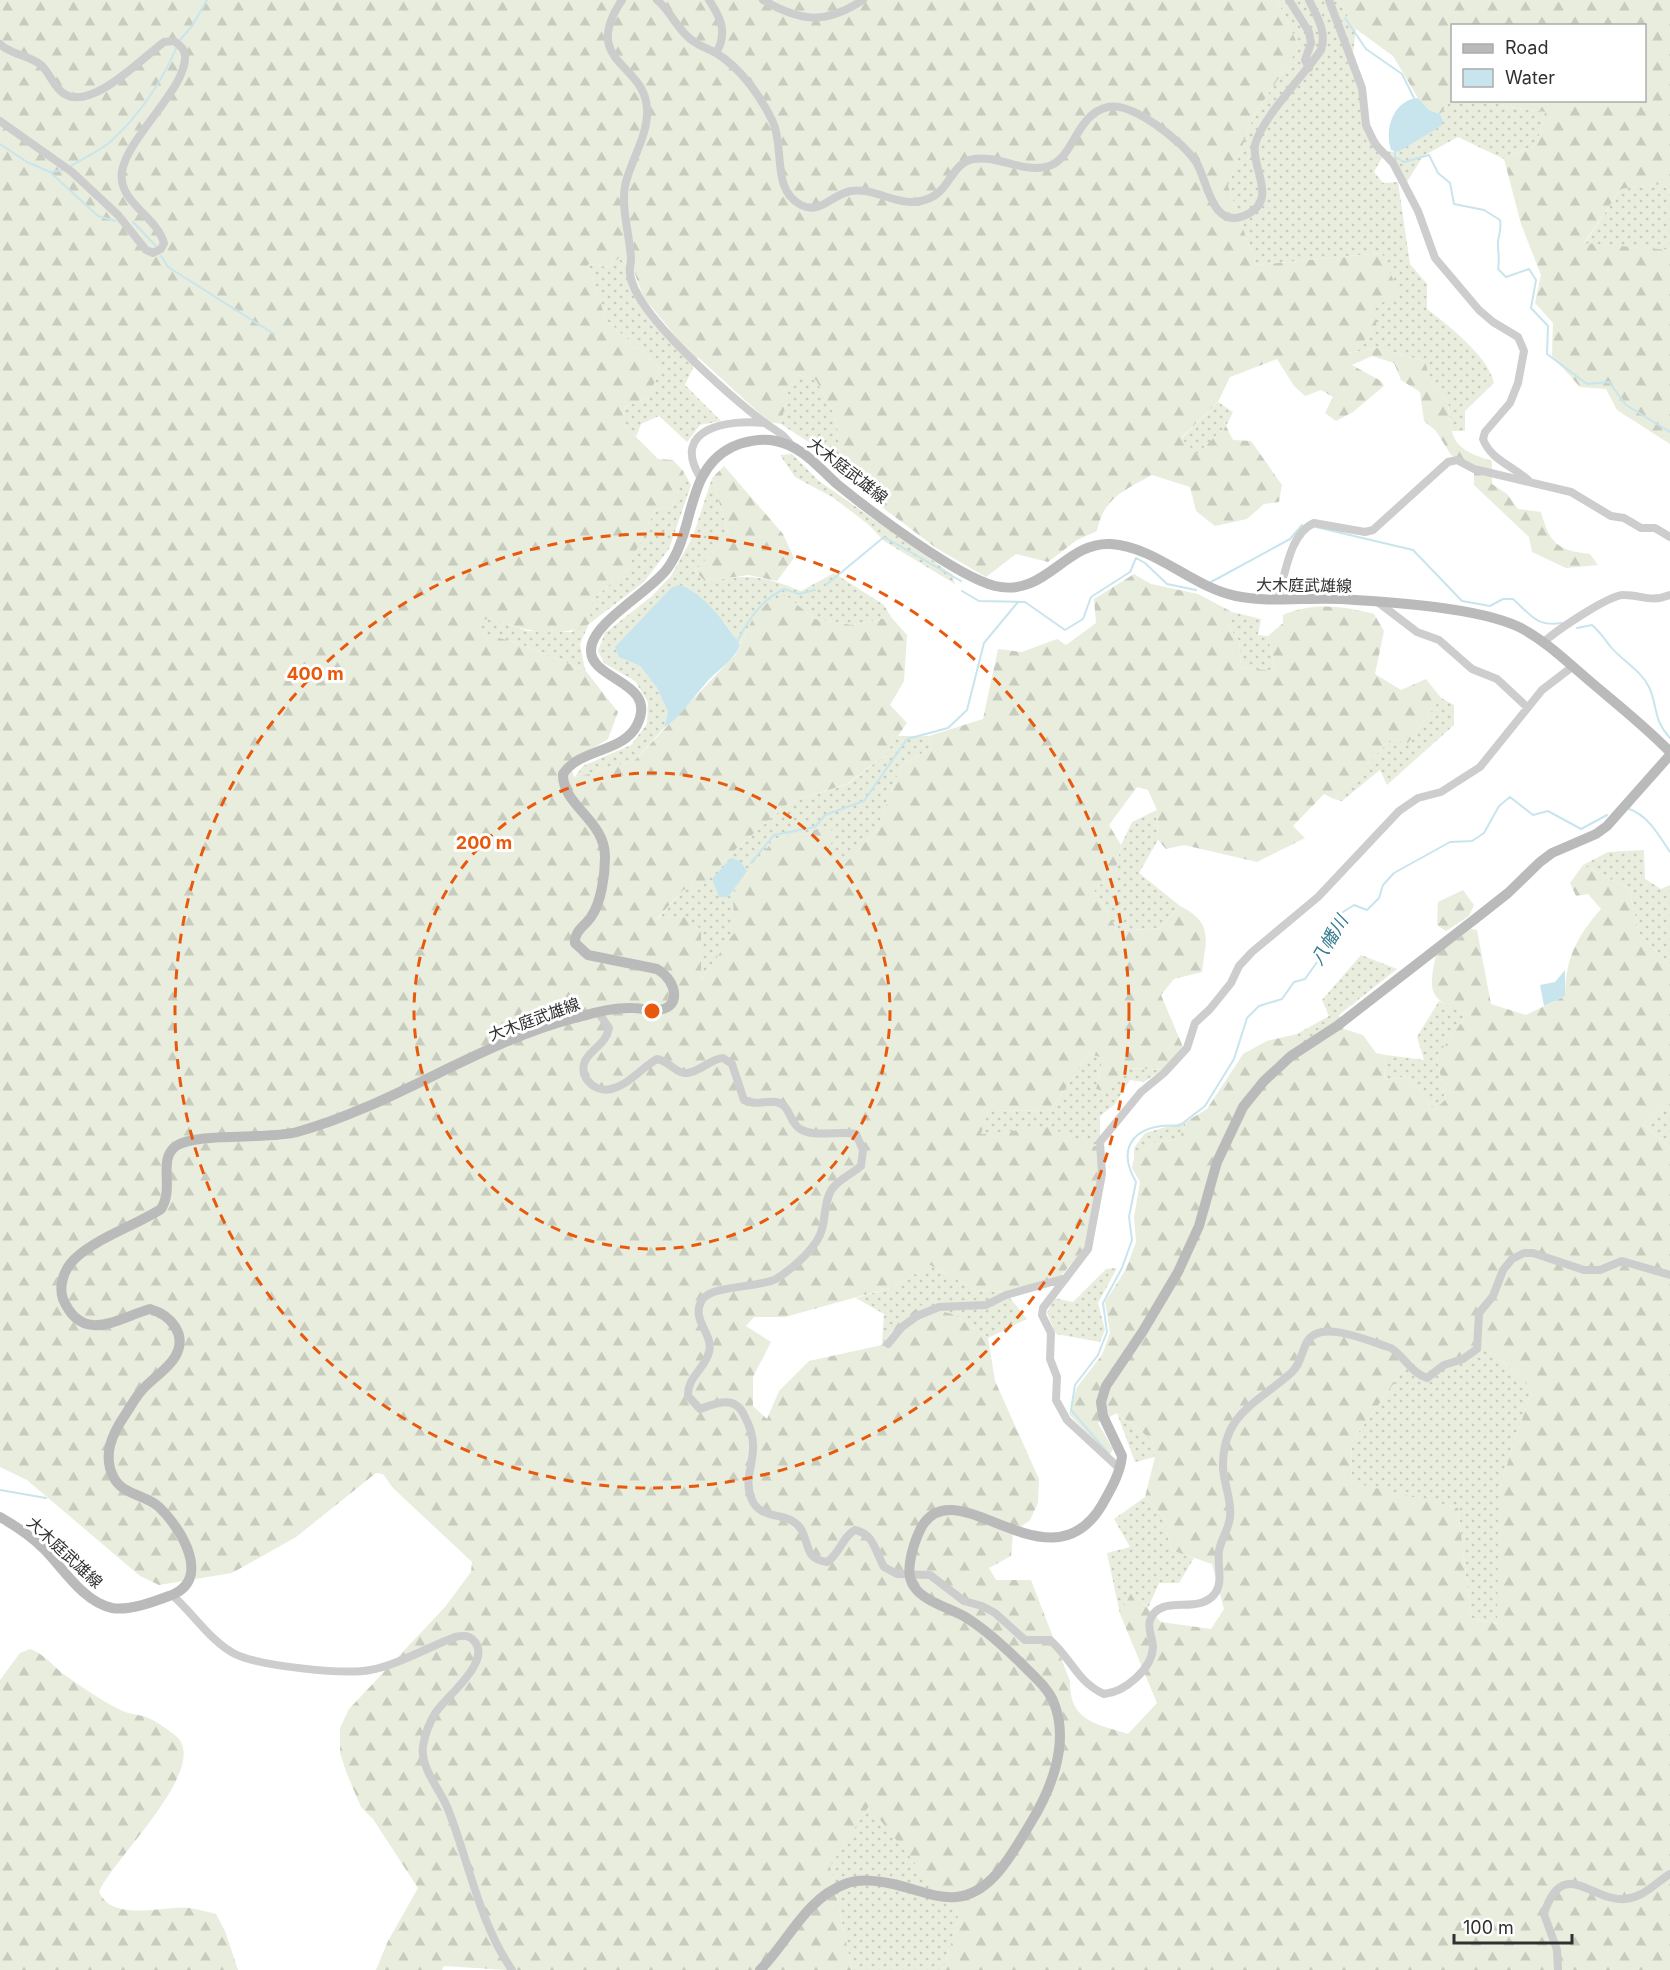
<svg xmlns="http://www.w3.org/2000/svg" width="1670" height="1970" font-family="Inter,'Noto Sans JP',sans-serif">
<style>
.grass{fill:url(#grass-dots)}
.forest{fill:url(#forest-firs);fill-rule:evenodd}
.water{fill:#c8e5ee}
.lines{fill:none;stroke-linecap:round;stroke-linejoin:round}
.stream{stroke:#c8e5ee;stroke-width:2}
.street{stroke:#cdcdcd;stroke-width:8}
.secondary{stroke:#bababa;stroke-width:10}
.ring{fill:none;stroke:#e8590c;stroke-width:3;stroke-dasharray:10 8}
.labels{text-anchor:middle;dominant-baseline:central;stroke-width:6;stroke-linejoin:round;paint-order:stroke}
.street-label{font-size:16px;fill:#303030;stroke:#fff}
.water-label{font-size:18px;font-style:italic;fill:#367b90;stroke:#fff}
.centre{fill:#e8590c;stroke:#fff;stroke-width:3}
.ring-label{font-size:18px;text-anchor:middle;font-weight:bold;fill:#e8590c;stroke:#fff;stroke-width:6;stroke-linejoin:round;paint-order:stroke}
</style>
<defs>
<pattern id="grass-dots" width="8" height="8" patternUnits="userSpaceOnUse" patternTransform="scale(1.5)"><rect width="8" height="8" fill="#e8eddd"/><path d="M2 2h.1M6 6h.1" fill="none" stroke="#c7ccbe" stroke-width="1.8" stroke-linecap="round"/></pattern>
<pattern id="forest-firs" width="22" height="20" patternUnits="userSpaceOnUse" patternTransform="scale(1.5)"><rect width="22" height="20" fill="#e8eddd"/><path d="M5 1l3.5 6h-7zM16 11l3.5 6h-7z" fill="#c7ccbe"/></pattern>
</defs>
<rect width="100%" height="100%" fill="#fff"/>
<path class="grass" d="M1277,0h61l18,29 -3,24 12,37 2,33 18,28 13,1 45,-32 -3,-6 12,-15 48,2 4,5 41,6 -8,32 -33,15 -46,-22 -35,19 -16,26 -12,-23 -10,-7 -11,20 9,11 15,-1 12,82 17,20v25c22,17 61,47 67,74l-29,28v20h-14l-3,-29 -16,-16 -7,-25 -48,-13 -29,5 26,-46 8,-54 -126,12 -28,-79 25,-69 46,-70z
M1663,184l7,9v57l-86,-6 37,-55z
M619,258c20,15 14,20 25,39 12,23 35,43 54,60l-13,28 36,36 -21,4 -13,17 -28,-26 -18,8 -5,13 -15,-15 4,-15 24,-10 11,-29 -54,-48 -18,-56 21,3z
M798,375l18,5 19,36 5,36 35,29 3,23 -65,-59 -32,-21 7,-33z
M1218,402l15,10 -7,14 -29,28 -16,-15z
M792,454l27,27 133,93 3,10 -71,-43 -15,-16 -35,-27 -39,-21 -15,-22z
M684,472l7,13 -22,64 -25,33 -55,42 -9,20 5,26 -65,-26 -39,-11 -3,-11 12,-4 38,13 44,1 21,-33 34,-29 28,-60 17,-3z
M712,478l17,57 -34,36 10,10c44,-6 54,-7 96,10l33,-18 50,32 7,12 -39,8 -37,-6 -30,-24 -34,27 -11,23 -16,-23 -105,35 21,9 17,22 11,24 -4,16 -30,33 -60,17 9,-12 48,-21 16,-21 1,-22 -13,-21 -31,-18 -6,-12 7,-18 47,-37 19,-20 22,-40z
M1232,612l29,7 -3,16 10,1 7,35 -34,-4 -2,-26 -10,-14z
M1441,698l13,7v20l-67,60 -7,-15 -38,31 -8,-2 57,-60 17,4z
M898,736h31l3,11 -31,19 -25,65 -36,38 -14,-12 9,-24 -11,-7 -19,8 -31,5 -41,55 2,39 -35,48 -43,-61 26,-30 22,-7 24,-28 61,-53 58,-18 36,-28z
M1157,810l1,30 -19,33 41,33 -20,22 -42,3 -24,-41 21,-17 6,-28 11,-23z
M1644,850l1,29 16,10 9,-4v80l-31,-31 -10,-45 -46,-24 25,-13z
M1361,955l36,14 -58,46 5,14 -38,22 -9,-17 32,-18 -7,-16z
M1439,1001l28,14 -30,41 8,44 -11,10 -26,-34 -24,4 2,-25 38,5 -7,-23z
M1089,1054l14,4 -7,30 33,-20 33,2 -18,12 -14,-2 -15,24 -15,12v32l-120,-14 9,-24 61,1z
M1664,1106l6,4v38l-27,-24z
M1187,1121l-8,18 -26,4 -19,15v-10l11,-15z
M930,1265l46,25 29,2 22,27 -39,19 -33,-23 -57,8 -16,22 2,-31 -28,-16 37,-11z
M1117,1268l-19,35 7,27 -5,12 -44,-8 -9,-21 7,-15 19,4 33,-33z
M1482,1342l50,47 -33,100 -1,135 -27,-6 -13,-110 -107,-25 1,-42 58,-80 29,10z
M1117,1413l35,27 3,17 -20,5z
M1145,1497l19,20 7,33 23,8 -15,25h-20l-11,25 -16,-17 -12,23 -13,-61 23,-6 -16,-28z
M869,1805l90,113 -15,49 -3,3h-89l-22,-104z"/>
<path class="forest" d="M0,0h1277l22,47 -46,70 -25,69 28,79 126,-12 17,41 -25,13 3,23 -28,23 28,-5 48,13 7,25 16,16c3,39 5,47 44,59v23l15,10 11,15 23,3c9,32 16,38 49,42l8,11 -32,3 -34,-16 -3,-15 -55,-52v-20l-23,-10 -15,-24 -12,-10 -4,-29 -19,-12 -7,-17 -22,-7 -20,9 29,16 3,5 -31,26 -17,9 -11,-8 8,-16 -12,-7 -16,6 -11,-10 -17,-27 -47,18 -12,25 -37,36 16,16 29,-28 7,14 18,1 31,44 -3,17 -15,2 -17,15 -32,7 -19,-15 -6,-24 -38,-12c-27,15 -49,23 -55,56l-20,9 -29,22 -32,-8 -30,23 -50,-29 -58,-44 -3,-23 -35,-29 -5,-36 -19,-36 -18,-5 -10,17 -7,32 -12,-2 -92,-84 -33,-40 -11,-29 -14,-11 -10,9 -21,-3 18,56 54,48 -11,29 -24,10 -4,15 37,37 15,1 11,12 -12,35 -17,3 -28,60 -34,29 -4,25c-34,16 -66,6 -99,-6l-12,4 4,11 38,11 65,26 33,42 -10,27 -38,23 4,16 60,-17 102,-107 15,-32 16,-19 18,-8 30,24 37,6 39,-8 16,18 -3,46 -14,24 17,18 -23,33 -37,28 -57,18 -61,53 -24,29 -22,6 -26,29 27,-2 17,12v51l33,-47 -1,-39 41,-55 31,-5 19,-8 11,7 -9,24 15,11 35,-37 25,-65 31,-19 -3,-11 54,-17 15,-70 24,3 35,-13 9,6 30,-22 -2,-24 40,-25 17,10 47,10 34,18 -3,15 10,14 2,26 34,4 -7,-35 15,-13v-8c31,-13 59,-9 91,-1l10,17 -9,43 26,16 25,-11 15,19 -33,45 -17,-4 -57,60 -10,-5 -31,32 12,12 -48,24 -73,-17 -18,4 -8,-9 -1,-30 -9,-20 -11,-3 -28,38 12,20 -6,28 -21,17 24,41 42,-3 20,-22c34,17 26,33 22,66l-28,7 -13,16 22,52 -21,23 -33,-2 -21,25 -12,-4 7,-31 -14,-4 -39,57 -61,-1 -8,24 67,-7 52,21 -5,62 -10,38 -26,30 -54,14 -29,-2 -46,-25 -37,22 -108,30h-31l-8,9 25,16 -18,35v29l14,13 12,-28 30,-30 73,-16 16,-22 23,-18 34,10 33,23 7,43 44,98 -1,24 -8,17 -17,13 -2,23 -22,12 7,12h35l39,101c-1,40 26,43 58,53l29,-31 -37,-89 12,-23 29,31 50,7 13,-20 -12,-45 -41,-14 -7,-33 -19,-20 10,-40 -3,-17 -35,-27 -19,10 15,26 -4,8 -40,-43 8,-27 25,-32 8,-22 -5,-31 21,-33 10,-27 -2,-25 6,-35 -8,-14 2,-10 19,-15 26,-4 8,-18 20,-12 36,-55 24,-13 30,-7 10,16 37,-21 19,6 13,18 10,2 -2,25 24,-4 26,34 11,-10 -8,-44 30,-41c-36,-17 -40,-19 -31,-60l35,-26 6,1 14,74 35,11 39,-19c0,-37 12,-60 36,-87l-13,-15 -12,2 -6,-13 13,-18 46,24 10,45 31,31v145l-6,-4 -21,18 27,24v822h-729l3,-3 15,-49 -90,-112 -39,60 22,104h-345l-63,-4 -2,4h-66l12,-29 30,-53 -45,-69 -12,-12 -14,-33 -7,-21v-25l9,-19 96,-102 26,-35 1,-10 -79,-74 -10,-14 -7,-1 -80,64 -64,36 -73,12 -19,-9 -113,-96 -27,-13zM1483,1343l49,46 -33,100 -2,135 -26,-6 -13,-110 -107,-26 1,-41 58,-80 29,10z
M1338,0h332v193l-7,-9 -42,5 -37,54 86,7v194l-53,-34 -11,-21 -26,-2 -28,-31 1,-33 -18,-20 6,-28 -20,-51 -17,-65 33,-15 8,-32 -41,-6 -4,-5 144,-1v-74h-192v73l-12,15 -11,-4 -11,-12 -25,-42 -37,-27z
M724,466l59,68 11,24 -17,23 -28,-6 -44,6 -10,-10 34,-36 -17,-57z
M1463,890l11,15 -5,11 -23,15 -9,-6 1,-23z
M30,1649c14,5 20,14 32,24 18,13 37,26 58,37 8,4 17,4 26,7 10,4 23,13 31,20 33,32 -66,124 -78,155 15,31 61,13 90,16 9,1 18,4 27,6l9,17 13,39h-238v-290l20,-27z"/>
<path class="water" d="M1418,98l11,12 11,4 3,6 -2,6 -43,26 -7,-2c-7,-22 3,-50 27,-52z
M680,585c26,10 44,37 60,60 -6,16 -23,25 -34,38 -14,16 -25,33 -42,45l4,-16 -11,-24 -17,-22 -21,-9 -4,-10 57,-60z
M731,858l9,3 7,10 -19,26h-9l-7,-18z
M1565,970v26l-21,10 -4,-21 15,-3z"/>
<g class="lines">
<path class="stream" d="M1345,18l21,31 36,25 13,26
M179,41l13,-15 15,-26
M0,144l27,18 23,10 48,44 17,5
M1395,150v7l9,5 25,-7 9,18 12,10 4,21 30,6 16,10c2,10 -2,15 -2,24 0,11 2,13 0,25l8,8 23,-8 7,11 -5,28 17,18 -1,28 40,30 22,-2 17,23 44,27
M69,167c13,-8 29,-15 41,-25 28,-25 53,-61 67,-96
M50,172l14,-2
M133,222l24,25
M161,256l7,11 106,67
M1316,527l97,23 49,51 28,5 13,-7h10c18,16 23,28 49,24
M1211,582l79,-43 12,-14
M826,585l58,-48 77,44
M962,591l17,10 46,1 40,28 18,-11 8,-22 39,-25 6,-14 9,5 22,21 29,6
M1577,628l15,-3c8,7 12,13 18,21 11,14 31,24 39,41 9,20 4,33 21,51
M737,642c11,-22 24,-42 47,-53l15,5 16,-4
M1629,809c19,6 31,28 41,43
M751,863l23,-28 41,-8 10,-12 39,-14 43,-62 41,-11 19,-18 17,-67 34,-41
M1108,1453l-37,-43 4,-25 23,-30 9,-23 -4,-29 19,-35 10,-28 -3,-23 7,-35c-22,-38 3,-60 43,-56l26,-20 29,-47 13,-41 12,-12 23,-7 12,-17 11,-3 22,-31 13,-34 14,-9 13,5 12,-12 4,-13 11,-12 56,-31 22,-1 12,-8 15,-27 11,-9 23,18 15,-4 33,18 26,-14
M0,1490l46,8"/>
<path class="street" d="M622,0c-42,63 22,62 25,108 2,27 -17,53 -22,78 -4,23 5,50 6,73 0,5 -2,9 -1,14 2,39 103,126 135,150 11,8 21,12 27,24
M657,0c12,10 18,24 29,35 9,10 19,12 30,18 25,15 45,44 57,69 12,27 -2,67 28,83 20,10 31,-11 50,-14 28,-4 49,20 79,7 20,-8 22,-36 44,-39 24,-4 51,15 75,7 25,-8 27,-52 59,-59 25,-5 75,35 88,55 12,18 15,71 52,52 30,-16 3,-46 7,-69 6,-26 50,-71 66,-95 6,-19 -4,-33 -12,-50
M709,0c12,18 19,33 7,53
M763,0c38,22 62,25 100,0
M1289,0l20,32 2,11 -6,17 4,8
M1329,0l33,88 4,37 9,19 18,19 25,48 17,47 44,52 14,12 25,15 6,14 -6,32 -8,20 -25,29 -2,7c8,22 33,28 47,43
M0,44c11,11 29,11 41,21 9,8 12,21 22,28 27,20 79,-35 101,-51l10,-1c5,4 10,7 11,14 3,32 -56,80 -63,116 -5,31 34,44 42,72l-3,6 -8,4 -7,-3 -28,-35 -46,-43 -72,-51
M700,477c-30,-49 29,-58 65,-54
M1278,599c7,-23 11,-65 36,-76l51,9 8,-2 75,-68 9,-2 17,9 97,23 40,24 13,2 17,10h14l15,9
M1379,603l38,29 22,8 33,29 25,10 30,28
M1543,643c11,-11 67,-49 81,-48 18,0 26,8 46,0
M598,1012l11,16c-3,16 -17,20 -24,33 -7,16 10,32 26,28 18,-4 30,-21 46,-30 12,2 19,15 30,14 13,-1 23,-14 36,-15l9,6 12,36c13,6 20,0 32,2 14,2 13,20 24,27 15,9 39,1 56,5l7,16 -2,16c-9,8 -22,13 -29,23 -8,12 -6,26 -10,40 -4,18 -30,40 -46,50 -17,9 -65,6 -74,21 -12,20 12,33 7,52 -4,17 -22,25 -21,44l12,13c17,-6 35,-14 44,6 6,11 10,22 9,35 -1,18 -9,32 -1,50 10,22 37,10 49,29 9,15 3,30 26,33 13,-8 15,-25 28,-32 19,4 20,21 29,37l13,7 33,1 34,26 18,5 13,7 30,27h25c21,18 27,42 54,54 21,-2 48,-25 49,-47 0,-8 -6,-18 -3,-27 11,-28 50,-3 66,-28 7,-11 1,-28 3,-41 2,-12 10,-22 11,-34 2,-17 -6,-32 -7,-49 -1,-54 33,-64 68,-95 10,-9 10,-20 16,-31 13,-24 63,0 84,6 14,9 19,24 36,30l17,-13 19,-6 14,-10 2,-36 14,-17 10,-26 9,-11 12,-6h9l51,17h16l22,-9 48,14
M888,1344l14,-17 15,-11 22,-9 47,-2 20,-10 60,-17
M1120,1469l-53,-49 -11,-20 1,-23 -7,-18 1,-26 -9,-18 1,-7 45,-59 14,-75 -2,-32 41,-50 23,-19 23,-25 8,-25 15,-14 21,-26 8,-17 13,-14 66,-55 81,-86 19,-13 23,-6 39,-25 62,-77 30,-23
M172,1595c21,18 39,47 63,59 24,12 109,21 135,16 25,-4 61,-24 85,-33 9,-2 15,-2 20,5 16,20 -28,54 -39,70 -7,11 -11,22 -13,34 -3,22 17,43 25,63 21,53 31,113 64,161
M1558,1970l-1,-20 -13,-36c18,-59 48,-12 81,-15 19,-2 29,-15 45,-25"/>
<path class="secondary" d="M0,1517c16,9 31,19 44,32 19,19 39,53 68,59 17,3 41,-6 57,-12 45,-15 12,-68 -10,-89 -13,-12 -36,-12 -45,-29 -12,-22 -2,-44 11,-63 6,-9 11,-19 18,-26 10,-11 25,-20 32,-32 13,-22 -4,-42 -25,-48 -30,8 -67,37 -87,-10 -4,-11 0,-26 7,-35 18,-23 65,-38 91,-55 14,-22 -4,-49 15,-63 20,-14 91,-6 121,-14 95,-26 178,-87 274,-113 20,-5 41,-12 62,-11 8,0 16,3 23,2 26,0 22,-29 1,-41l-69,-14 -13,-12c-1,-12 10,-17 16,-26 10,-14 14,-42 14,-59 1,-38 -43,-52 -42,-84 17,-26 60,-21 74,-49 22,-44 -47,-44 -46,-75 0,-27 59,-58 76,-81 29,-38 17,-98 65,-122 13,-6 30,-9 44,-6 26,5 43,27 61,43 33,27 119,92 158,102 51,12 70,-45 116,-42 45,3 81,43 125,52 34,7 70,1 105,3 48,3 136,8 178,28 24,12 46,33 66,50 29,25 59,48 85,75
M760,1970c28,-28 45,-71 85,-86 15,-6 33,-3 48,0 19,4 44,15 63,13 36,-3 57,-45 74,-73 21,-34 40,-81 24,-121 -6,-16 -22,-28 -34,-41 -17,-16 -33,-31 -53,-44 -16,-10 -44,-16 -54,-33 -9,-14 1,-43 8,-57 34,-63 128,66 181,-23 9,-16 18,-31 20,-49l-19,-40 -2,-14 5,-16 37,-55 35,-59 21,-46 18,-64 26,-55 21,-26 27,-25 46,-30 138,-107 33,-26 32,-31 12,-9 44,-19 11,-8 63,-71"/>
</g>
<g class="ring">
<circle cx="652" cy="1011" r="238"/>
<circle cx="652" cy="1011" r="477"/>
</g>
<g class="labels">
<g class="street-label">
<text transform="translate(848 470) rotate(38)">大木庭武雄線</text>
<text transform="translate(1304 585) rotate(1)">大木庭武雄線</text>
<text transform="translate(534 1019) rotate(-20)">大木庭武雄線</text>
<text transform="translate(65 1552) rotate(43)">大木庭武雄線</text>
</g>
<g class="water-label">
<text transform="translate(1329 940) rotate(-59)">八幡川</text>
</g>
</g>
<circle cx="652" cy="1011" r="9" class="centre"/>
<g class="ring-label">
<text x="315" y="680">400 m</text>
<text x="484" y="849">200 m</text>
</g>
<rect x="1451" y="24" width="195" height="78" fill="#ffffff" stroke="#acacac" stroke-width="1.5"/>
<rect x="1463" y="44" width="30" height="9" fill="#bababa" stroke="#acacac" stroke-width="1.5"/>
<text x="1505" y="54" font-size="18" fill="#303030">Road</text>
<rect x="1463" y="69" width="30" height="18" fill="#c8e5ee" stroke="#acacac" stroke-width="1.5"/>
<text x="1505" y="84" font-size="18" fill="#303030">Water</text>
<path d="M1454 1934v9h118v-9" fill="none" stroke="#303030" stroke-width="3"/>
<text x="1463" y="1934" font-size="18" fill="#303030" stroke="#ffffff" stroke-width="4.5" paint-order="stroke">100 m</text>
</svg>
